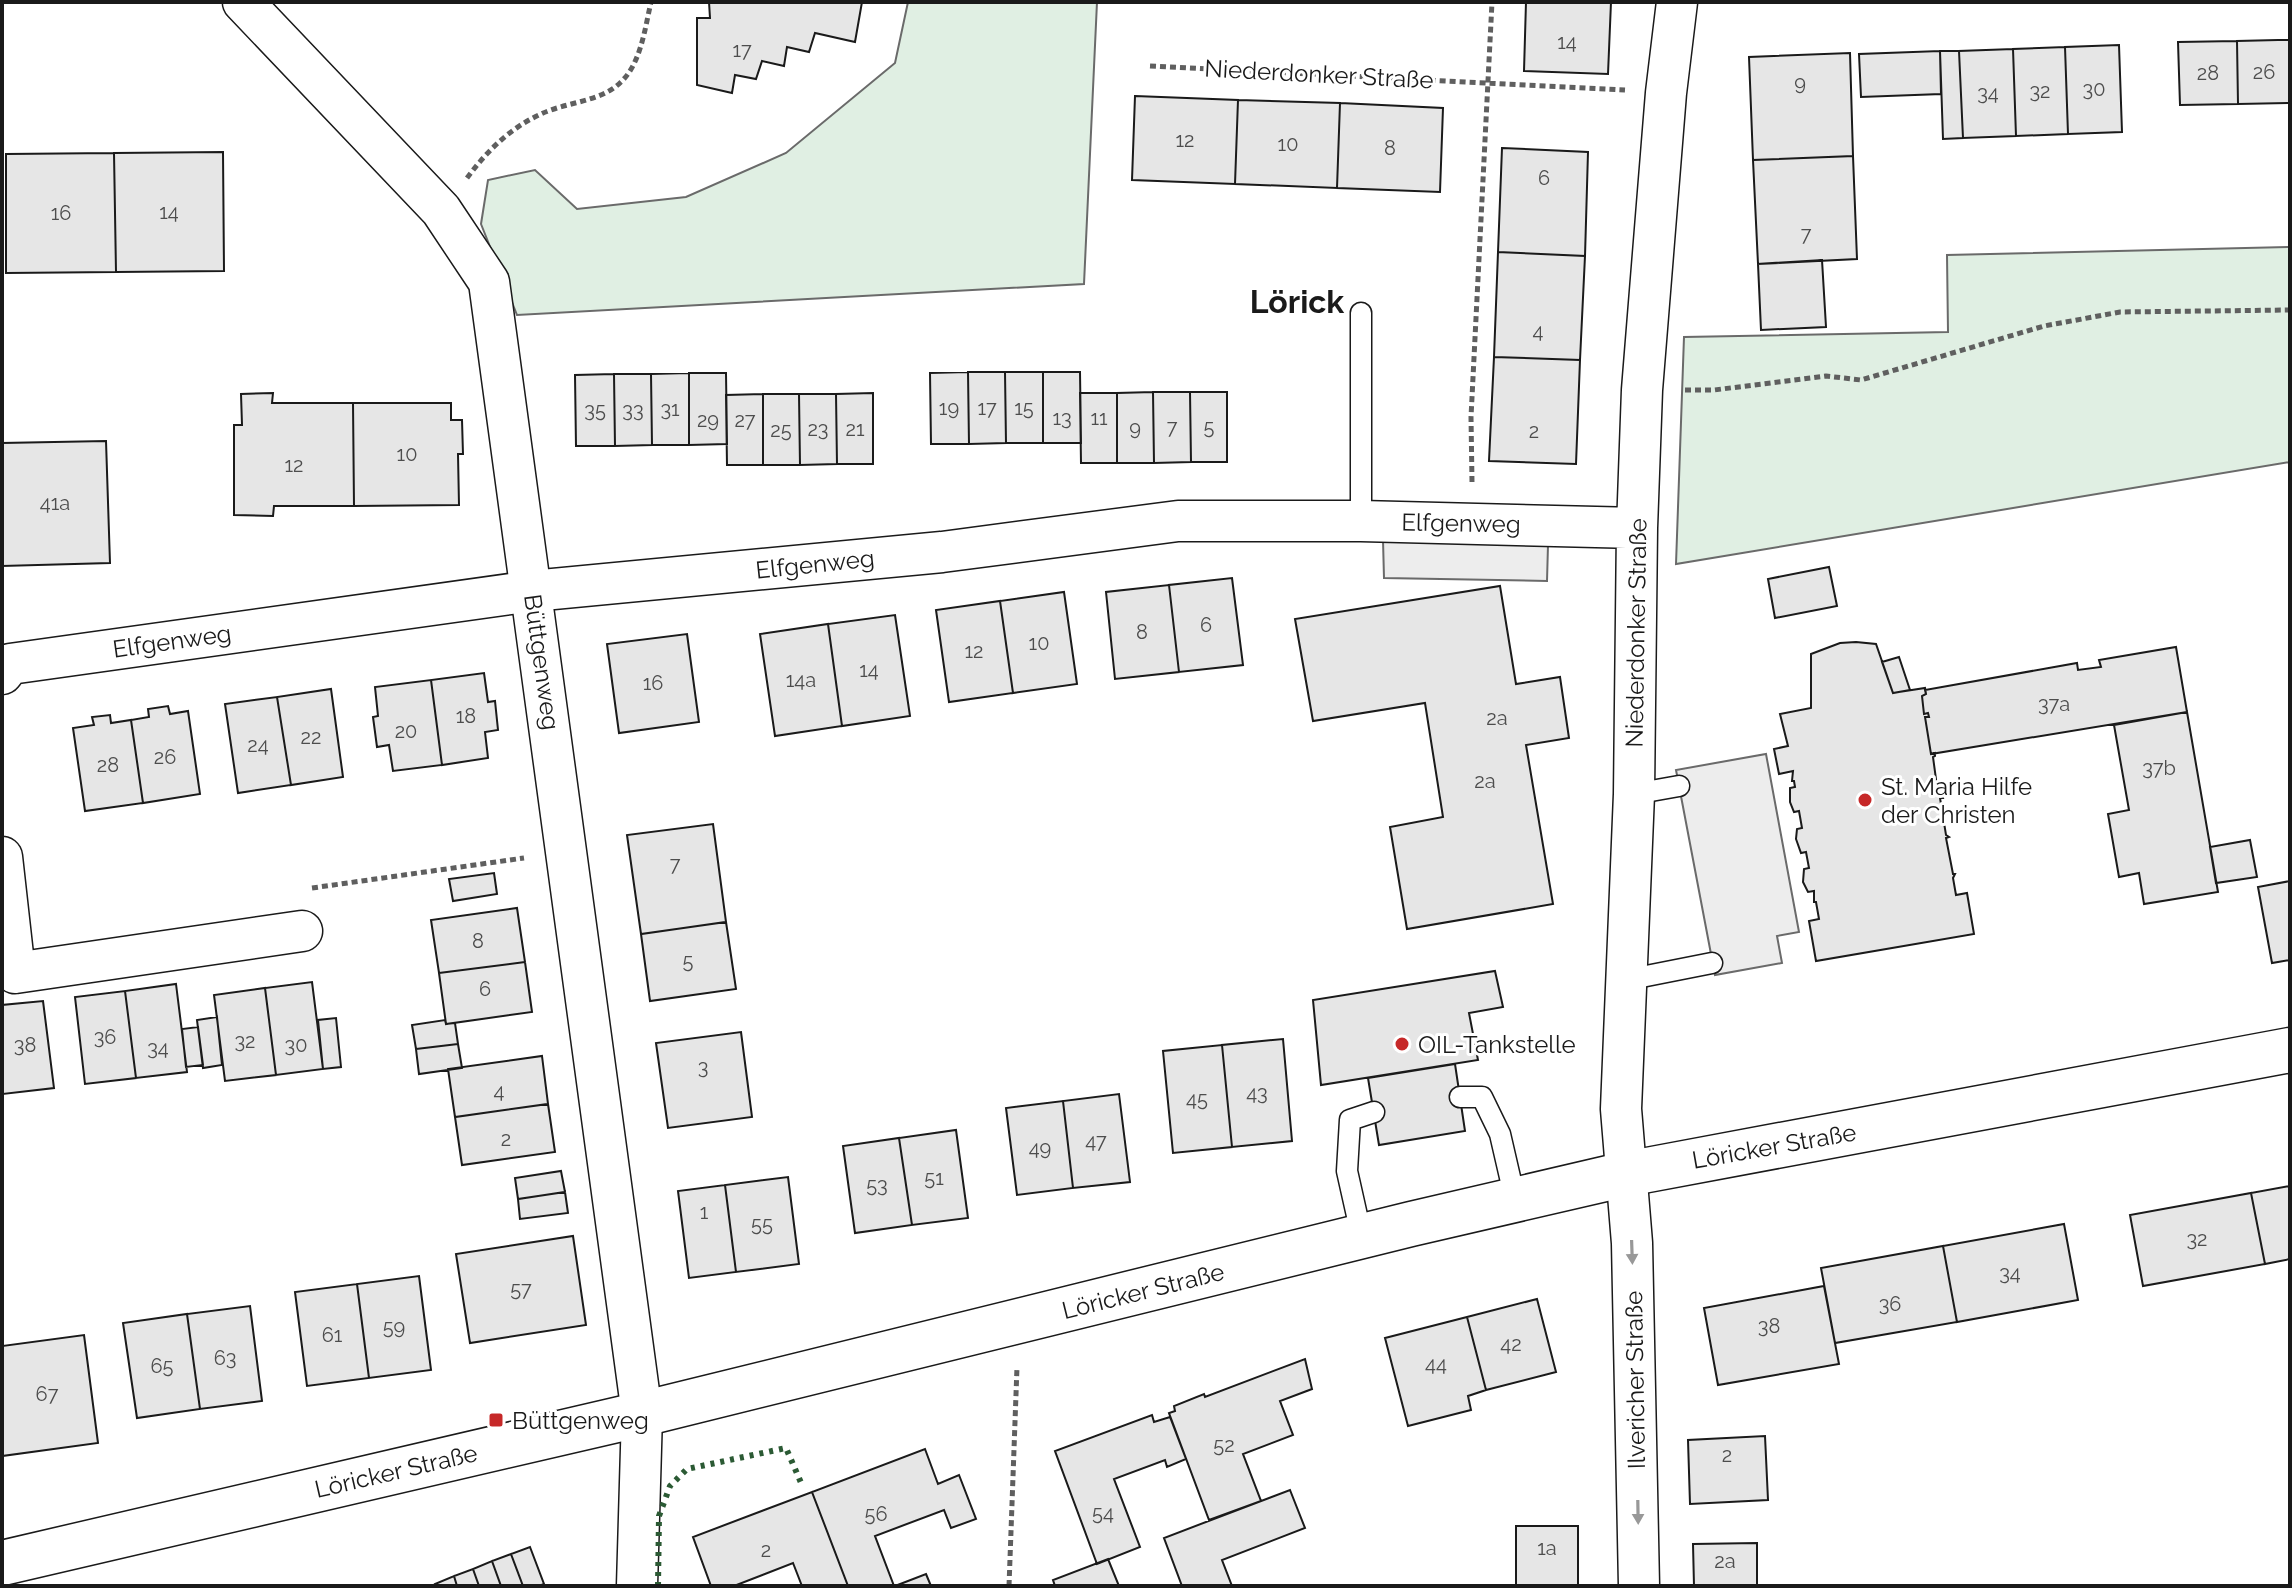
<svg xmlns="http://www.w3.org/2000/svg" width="2292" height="1588" font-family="Raleway,sans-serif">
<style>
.green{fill:#e0efe3;stroke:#6a6a6a;stroke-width:2}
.parking{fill:#ededed;stroke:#6a6a6a;stroke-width:2}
.building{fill:#e6e6e6;stroke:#1a1a1a;stroke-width:2}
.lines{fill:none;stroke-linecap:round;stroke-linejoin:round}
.lane-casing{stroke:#1a1a1a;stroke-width:23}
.street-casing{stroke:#1a1a1a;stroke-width:43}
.secondary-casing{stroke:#1a1a1a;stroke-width:47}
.path{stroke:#5f5f5f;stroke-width:5;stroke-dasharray:6 4;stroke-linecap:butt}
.lane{stroke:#fff;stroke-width:20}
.street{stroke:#fff;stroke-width:40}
.secondary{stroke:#fff;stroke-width:44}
.hedge{stroke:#2b5a34;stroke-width:6;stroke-dasharray:4 6;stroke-linecap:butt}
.oneway{fill:#989898}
.poi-dot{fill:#c62828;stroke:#fff;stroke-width:3}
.labels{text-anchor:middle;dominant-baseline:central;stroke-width:6;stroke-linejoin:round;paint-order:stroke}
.number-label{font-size:20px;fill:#4d4d4d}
.street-label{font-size:24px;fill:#1a1a1a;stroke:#fff}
.poi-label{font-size:24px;fill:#1a1a1a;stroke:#fff;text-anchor:start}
.district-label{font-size:32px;font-weight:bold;fill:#1a1a1a;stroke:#fff}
</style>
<rect width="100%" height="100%" fill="#fff"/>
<path class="green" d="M908,2h189l-13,282 -567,31 -36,-91 7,-44 47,-10 42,39 109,-12 100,-44 109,-90z
M2290,247v215l-614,102 8,-227 264,-5 -1,-77z"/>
<path class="parking" d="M1383,540l165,5 -1,36 -163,-3z
M1766,754l33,178 -22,4 5,27 -67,12 -39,-205z"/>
<path class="building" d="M709,2h153l-7,40 -40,-9 -6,19 -22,-5 -3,19 -22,-5 -6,18 -21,-4 -3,18 -35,-8v-67h13z
M1526,2h85l-3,72 -84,-3z
M2278,40h12v63l-52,1 -1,-63z
M2237,41l1,63 -58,1 -2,-63z
M2119,45l3,87 -54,2 -3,-87z
M2065,47l3,87 -52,2 -3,-87z
M2013,49l3,87 -53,2 -4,-87z
M1940,51l1,43 -80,3 -2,-43z
M1940,51h19l4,87 -20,1z
M1850,53l3,103 -100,4 -4,-103z
M1135,96l103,4 -3,84 -103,-4z
M1238,100l102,3 -3,85 -102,-4z
M1340,103l103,5 -3,84 -103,-4z
M1502,148l86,4 -3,104 -87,-4z
M223,152l1,119 -108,1 -2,-119z
M114,153l2,119 -110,1v-119z
M1853,156l4,103 -99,5 -5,-104z
M1498,252l87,4 -5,104 -86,-3z
M1822,260l4,67 -65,3 -3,-66z
M1494,357l86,3 -4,104 -87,-3z
M968,372h37l1,71 -37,1z
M968,372l1,72h-38l-1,-71z
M1005,372h38v71h-37z
M1043,372h37l1,71h-38z
M689,373v72h-37l-1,-71z
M689,373h37l1,71 -38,1z
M614,374h37l1,71 -37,1z
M614,374l1,72h-39l-1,-71z
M1153,392l1,71h-37v-70z
M1153,392h37l1,70 -37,1z
M1190,392h37v70h-36z
M273,393l-1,10h81l1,103h-80l-1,10 -39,-1v-90h8l-1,-31z
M873,393v71h-36l-1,-70z
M1080,393h37v70h-36z
M763,394h36l1,71h-37z
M763,394v71h-36l-1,-70z
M799,394h37l1,70 -37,1z
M353,403h98v17h11l1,34h-5l1,51 -105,1z
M106,441l4,122 -108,3v-123z
M1829,567l8,39 -62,12 -7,-39z
M1232,578l11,87 -64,7 -10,-87z
M1169,585l10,87 -64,7 -9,-87z
M1500,586l16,98 44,-7 9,61 -43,7 27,159 -146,25 -17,-102 53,-10 -18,-114 -112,18 -18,-102z
M1064,592l13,92 -64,9 -13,-92z
M1000,601l13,92 -64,9 -13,-92z
M895,615l15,101 -68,10 -14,-102z
M828,624l14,102 -67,10 -15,-102z
M687,634l12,88 -80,11 -12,-89z
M1856,642l20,2 17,49 32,-5 1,6 -4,2 2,18 4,-1 1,4h-4l6,37 4,-1v3l-2,1 5,37h4l1,4h-3l6,37 3,2 -3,1 7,36h2l-2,4 3,17 11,-2 7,41 -158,27 -7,-40 10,-2 -3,-17h-2v-11l-6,1 -5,-10 1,-13 5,-1 -3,-16 -5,1 -5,-14 1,-10 5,-1 -3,-17 -5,1 -4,-10v-14l5,-1 -1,-6h-2l1,-10 -14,3 -5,-25 14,-3 -8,-32 31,-6v-54l29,-11z
M2176,647l11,65 -256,42 -6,-37h4l-1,-4 -4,1 -2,-18 4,-2 -1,-4 152,-27 1,7 23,-3 -2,-7z
M1899,657l11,33 -17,3 -11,-31z
M484,673l4,29 7,-1 3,29 -13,2 3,26 -46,7 -11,-85z
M431,680l11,85 -49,6 -4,-26 -12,2 -4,-30 5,-1 -3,-29z
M331,689l12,88 -52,8 -14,-88z
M277,697l14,88 -53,8 -13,-89z
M168,706l2,8 18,-3 12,83 -57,9 -12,-83 18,-3 -1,-8z
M2187,712l31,180 -74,12 -5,-31 -20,4 -11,-63 21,-4 -15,-85z
M110,715l1,8 20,-3 12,83 -58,8 -12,-83 21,-3 -2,-8z
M713,824l13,98 -85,12 -14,-99z
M2250,840l7,37 -41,6 -6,-36z
M494,873l3,21 -44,7 -4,-22z
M2290,881v79l-18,3 -14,-76z
M517,908l8,54 -86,11 -8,-53z
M726,922l10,67 -86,12 -9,-67z
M525,962l7,50 -86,12 -7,-51z
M1495,971l8,36 -34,6 9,47 -157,25 -8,-85z
M312,982l11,87 -47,6 -11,-87z
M176,984l11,88 -51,6 -11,-87z
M265,988l11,87 -51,6 -11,-86z
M125,991l11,87 -51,6 -10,-87z
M43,1001l11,87 -51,6 -1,-89z
M217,1017l5,48 -19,3 -6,-48z
M336,1018l5,49 -18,2 -5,-49z
M445,1020l1,4 9,-1 3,21 -42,5 -4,-24z
M198,1027l5,38 -17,2 -4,-38z
M741,1032l11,85 -84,11 -12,-85z
M1283,1039l9,102 -60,6 -10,-102z
M458,1044l4,24 -43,6 -3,-25z
M1222,1045l10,102 -59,6 -10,-102z
M542,1056l6,48 -93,13 -7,-48z
M1455,1064l10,67 -86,14 -11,-67z
M1119,1094l11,88 -57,6 -10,-87z
M1063,1101l10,87 -56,7 -11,-87z
M548,1104l7,48 -93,13 -7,-48z
M956,1130l12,88 -56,7 -13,-87z
M899,1138l13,87 -57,8 -12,-87z
M561,1171l4,21 -47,7 -3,-21z
M788,1177l11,87 -63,8 -11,-87z
M725,1185l11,87 -47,6 -11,-87z
M2290,1186v73l-25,5 -14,-71z
M565,1192l3,21 -48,6 -2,-20z
M2251,1193l14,71 -122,22 -13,-71z
M2064,1224l14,76 -121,22 -14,-76z
M573,1236l13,89 -116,18 -14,-89z
M1943,1246l14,76 -122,21 -14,-75z
M419,1276l12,94 -62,8 -12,-94z
M357,1284l12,94 -62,8 -12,-94z
M1824,1286l15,78 -121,21 -14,-77z
M1537,1299l19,73 -70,18 -19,-73z
M250,1306l12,95 -62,8 -13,-95z
M187,1314l13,95 -63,9 -14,-95z
M1467,1317l19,73 -18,6 3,14 -63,16 -23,-88z
M84,1335l14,108 -96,13v-110z
M1305,1359l7,30 -32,12 13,34 -50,19 18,47 -52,19 -40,-107 6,-2 -1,-5 30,-12 1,3z
M1152,1415l2,7 16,-5 16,42 -19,8 -2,-7 -51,19 26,68 -43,17 -42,-113z
M1765,1436l3,64 -78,4 -2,-64z
M925,1449l13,35 21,-9 17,44 -25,9 -7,-18 -69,26 19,50h-46l-36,-94z
M1290,1490l15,38 -83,32 10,26h-50l-18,-48z
M812,1492l36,94h-46l-9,-23 -59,23h-23l-18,-49z
M1516,1526h62v60h-62z
M1757,1543v43h-63l-1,-42z
M530,1547l14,37 -5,2h-16l-12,-32z
M511,1554l12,32h-22l-9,-25z
M1108,1559l11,27h-64l-2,-6z
M492,1561l9,25h-22l-6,-17z
M473,1569l6,17h-22l-3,-10z
M926,1574l5,12h-36z
M454,1576l3,10h-21l-1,-2z"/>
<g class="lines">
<g class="lane-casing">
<path id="lane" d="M1361,313v208
M1634,794l45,-8
M1626,980l86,-17
M1460,1097h22l18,37 15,65
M1362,1238l-15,-67 3,-51 24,-8"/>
</g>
<g class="street-casing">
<path id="street" d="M243,2l198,208 48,72 153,1132 -5,172
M2,674l8,-10 522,-73 410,-39 236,-31h183l276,7
M2,857l13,116 287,-42
M1639,1586l-7,-343 -11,-134 13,-315 3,-266 5,-138 24,-297 11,-91"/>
</g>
<g class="secondary-casing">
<path id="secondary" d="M2,1563l640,-149 769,-190 215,-50 664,-124"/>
</g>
<path class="path" d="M1150,66l475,24
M467,178c20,-27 43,-50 74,-64 25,-12 60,-12 80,-32 20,-19 24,-54 30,-80
M1685,390h29l112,-14 35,4 183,-54 76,-14 170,-2
M1472,482l-1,-65 21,-415
M312,888l212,-30
M1009,1586l8,-219"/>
<use href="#lane" class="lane"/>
<use href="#street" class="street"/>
<use href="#secondary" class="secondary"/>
<path class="hedge" d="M658,1586l1,-70 11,-30 17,-17 99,-21 16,37"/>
</g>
<defs><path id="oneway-solid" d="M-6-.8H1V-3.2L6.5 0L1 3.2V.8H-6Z" transform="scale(2)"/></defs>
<g class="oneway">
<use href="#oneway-solid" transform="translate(1632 1252) rotate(88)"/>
<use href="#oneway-solid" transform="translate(1638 1512) rotate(89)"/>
</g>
<g class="poi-dot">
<circle cx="1865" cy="800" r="8"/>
<circle cx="1402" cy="1044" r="8"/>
<rect x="488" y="1412" width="16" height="16" rx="4"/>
</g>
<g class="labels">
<g class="number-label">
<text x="1567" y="42">14</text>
<text x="742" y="50">17</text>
<text x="2264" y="72">26</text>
<text x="2208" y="73">28</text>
<text x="1800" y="83">9</text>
<text x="2094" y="89">30</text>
<text x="2040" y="91">32</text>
<text x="1988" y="93">34</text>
<text x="1185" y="140">12</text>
<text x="1288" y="144">10</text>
<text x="1390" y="148">8</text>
<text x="1544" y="178">6</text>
<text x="169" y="212">14</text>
<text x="61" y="213">16</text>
<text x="1806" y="234">7</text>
<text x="1538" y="331">4</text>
<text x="949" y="408">19</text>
<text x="987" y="408">17</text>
<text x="1024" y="408">15</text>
<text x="670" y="409">31</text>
<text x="595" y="410">35</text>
<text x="633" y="410">33</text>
<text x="1062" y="418">13</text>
<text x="1099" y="418">11</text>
<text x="708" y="420">29</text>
<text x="745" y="420">27</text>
<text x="1172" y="427">7</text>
<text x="1209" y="427">5</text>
<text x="1135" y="428">9</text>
<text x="818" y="429">23</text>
<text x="855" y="429">21</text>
<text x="781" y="430">25</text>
<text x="1534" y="431">2</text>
<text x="407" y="454">10</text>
<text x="294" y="465">12</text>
<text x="55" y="503">41a</text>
<text x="1206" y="625">6</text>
<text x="1142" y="632">8</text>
<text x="1039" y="643">10</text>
<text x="974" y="651">12</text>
<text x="869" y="670">14</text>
<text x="801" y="680">14a</text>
<text x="653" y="683">16</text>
<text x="2054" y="704">37a</text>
<text x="466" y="716">18</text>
<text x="1497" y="718">2a</text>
<text x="406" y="731">20</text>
<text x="311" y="737">22</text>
<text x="258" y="745">24</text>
<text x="165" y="757">26</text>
<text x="108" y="765">28</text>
<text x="2159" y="768">37b</text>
<text x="1485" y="781">2a</text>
<text x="675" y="864">7</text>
<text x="478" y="941">8</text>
<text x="688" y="961">5</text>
<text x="485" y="989">6</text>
<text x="105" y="1037">36</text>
<text x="245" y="1041">32</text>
<text x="25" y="1045">38</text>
<text x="296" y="1045">30</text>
<text x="158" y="1048">34</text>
<text x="703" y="1067">3</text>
<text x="499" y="1091">4</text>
<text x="1257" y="1093">43</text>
<text x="1197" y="1099">45</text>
<text x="506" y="1139">2</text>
<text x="1096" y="1141">47</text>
<text x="1040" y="1148">49</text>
<text x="934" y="1178">51</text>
<text x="877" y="1185">53</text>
<text x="704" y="1212">1</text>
<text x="762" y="1224">55</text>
<text x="2197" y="1239">32</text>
<text x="2010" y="1273">34</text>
<text x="521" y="1289">57</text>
<text x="1890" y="1304">36</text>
<text x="1769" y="1326">38</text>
<text x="394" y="1327">59</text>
<text x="332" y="1335">61</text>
<text x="1511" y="1344">42</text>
<text x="225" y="1358">63</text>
<text x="1436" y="1364">44</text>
<text x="162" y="1366">65</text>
<text x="47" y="1394">67</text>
<text x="1224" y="1445">52</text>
<text x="1727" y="1455">2</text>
<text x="1103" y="1513">54</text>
<text x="876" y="1514">56</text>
<text x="1547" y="1548">1a</text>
<text x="766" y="1550">2</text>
<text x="1725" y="1561">2a</text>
</g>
<g class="street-label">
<text transform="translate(1319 74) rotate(3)">Niederdonker Straße</text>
<text transform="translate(1461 523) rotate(1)">Elfgenweg</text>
<text transform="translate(815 564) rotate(-6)">Elfgenweg</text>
<text transform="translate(1636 633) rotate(-89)">Niederdonker Straße</text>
<text transform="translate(172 641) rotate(-8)">Elfgenweg</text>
<text transform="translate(542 662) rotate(82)">Büttgenweg</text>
<text transform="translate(1774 1146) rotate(-10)">Löricker Straße</text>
<text transform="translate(1143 1291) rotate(-14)">Löricker Straße</text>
<text transform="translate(1635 1380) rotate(-91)">Ilvericher Straße</text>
<text transform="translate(396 1471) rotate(-13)">Löricker Straße</text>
</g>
<g class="poi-label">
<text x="1881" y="786">St. Maria Hilfe<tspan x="1881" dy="28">der Christen</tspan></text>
<text x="1418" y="1044">OIL-Tankstelle</text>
<text x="512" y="1420">Büttgenweg</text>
</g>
<g class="district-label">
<text x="1297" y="301">Lörick</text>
</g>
</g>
<rect width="2292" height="1588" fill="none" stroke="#1a1a1a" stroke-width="8"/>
</svg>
